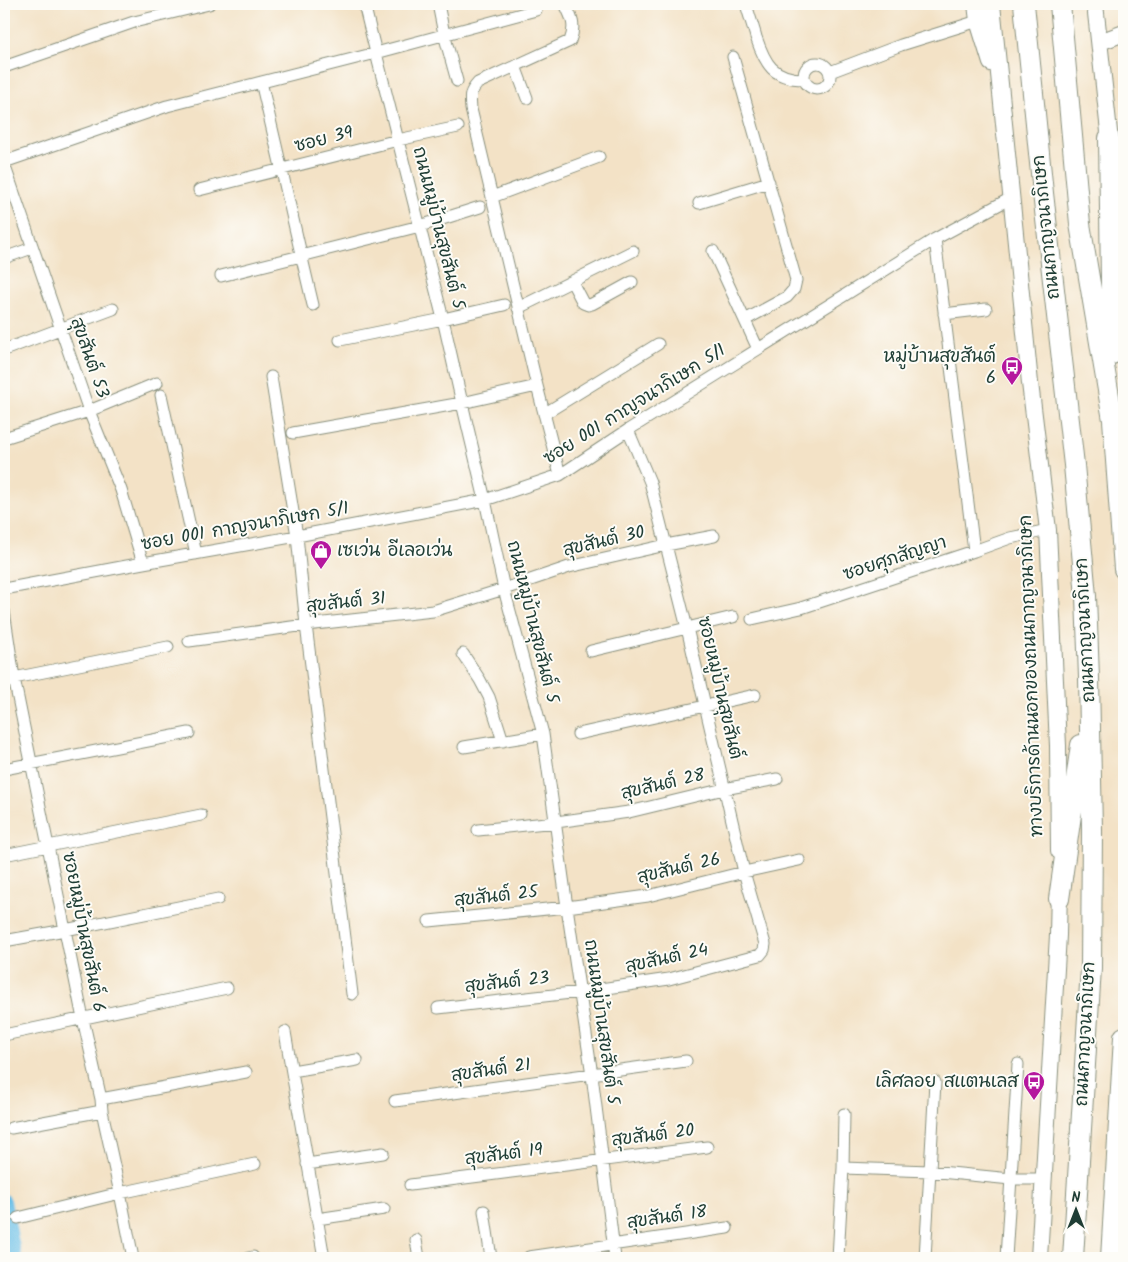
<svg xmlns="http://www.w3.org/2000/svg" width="1128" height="1262" font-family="Kalam,'Playpen Sans Thai',sans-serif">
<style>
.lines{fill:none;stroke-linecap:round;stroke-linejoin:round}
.canal{stroke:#6bbfe7;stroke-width:14}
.street-casing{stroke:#89907d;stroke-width:13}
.secondary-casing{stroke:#89907d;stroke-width:18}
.highway-casing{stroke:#89907d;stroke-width:22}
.street{stroke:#fff;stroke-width:11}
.secondary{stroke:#fff;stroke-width:16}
.highway{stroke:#fff;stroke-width:20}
.labels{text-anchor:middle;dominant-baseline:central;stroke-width:4;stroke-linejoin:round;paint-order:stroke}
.street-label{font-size:18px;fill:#1f3d34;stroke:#fdfcf7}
.poi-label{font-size:18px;fill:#1f3d34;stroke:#fdfcf7;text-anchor:end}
</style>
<rect width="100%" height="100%" fill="#fdfcf7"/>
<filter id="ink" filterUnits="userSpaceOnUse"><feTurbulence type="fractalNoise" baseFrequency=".02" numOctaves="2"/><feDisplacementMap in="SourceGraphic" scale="10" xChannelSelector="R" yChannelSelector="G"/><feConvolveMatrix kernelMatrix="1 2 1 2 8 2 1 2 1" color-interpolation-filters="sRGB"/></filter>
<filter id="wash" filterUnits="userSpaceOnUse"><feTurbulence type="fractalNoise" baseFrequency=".0096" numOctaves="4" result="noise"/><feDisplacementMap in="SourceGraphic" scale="20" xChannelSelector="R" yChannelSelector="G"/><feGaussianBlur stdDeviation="1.12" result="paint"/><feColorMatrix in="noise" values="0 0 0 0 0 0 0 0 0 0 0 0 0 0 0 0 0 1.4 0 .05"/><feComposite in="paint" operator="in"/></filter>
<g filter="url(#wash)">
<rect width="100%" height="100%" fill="#f3e2c6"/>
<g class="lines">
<path class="canal" d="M4,1201l11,57"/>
</g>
</g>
<g filter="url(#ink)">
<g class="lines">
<g class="street-casing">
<path id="street" d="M364,4l12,49 67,266 19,84 23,97 19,89 39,145 24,173 25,168 23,183
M438,4l6,30 13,47
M746,4c3,11 7,22 10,33 9,27 17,42 48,42
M733,57l63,223 -2,9 -7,8 -42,23
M804 76a13 13 0 1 1 26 0a13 13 0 1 1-26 0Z
M515,66l12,32
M4,67l130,-45 75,-18
M830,72l71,-27 77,-24
M261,82c18,74 34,148 52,223
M4,162l163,-56 209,-53 160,-43
M4,164l85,247 32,79 22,73
M199,190l199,-50 60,-13
M492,197l107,-40
M699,203l70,-21
M935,239l39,312
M713,251l45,98
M4,258l28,-10
M221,276l199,-50 60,-19
M572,282l11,21 5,2 4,-1 40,-22
M518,308l115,-57
M944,314l42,-5
M340,340l103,-21 61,-14
M4,350l109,-41
M271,377l26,159 9,89 46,369
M161,395l35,159
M544,414l114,-70
M293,433l169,-30 75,-17
M4,438l85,-27 68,-28
M560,475l-23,-89 -66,-277c-1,-13 -2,-16 7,-26l92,-42c6,-15 2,-23 -5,-37
M4,589l139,-26 154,-27 188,-36 75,-25 68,-45 307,-191 76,-41
M4,611l10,67 69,341 18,80 1,12 18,82 13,65
M752,619l49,-11 173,-57 36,-13 38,-8
M189,641l117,-16 127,-14 71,-22 65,-22 97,-22 48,-9
M591,651l142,-34
M463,654l17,26 9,17 14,44
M4,680l164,-33
M578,734l177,-39
M464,747l79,-13
M4,769l185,-36
M478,830l78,-8 73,-10 95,-23 53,-10
M4,855l197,-40
M429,921l138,-14 81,-11 96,-24 55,-12
M4,941l61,-11 153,-31
M438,1008l142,-16 89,-13 91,-24 4,-5 1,-6 -21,-72 -57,-244 -37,-146 -22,-52
M285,1032l39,226
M4,1035l223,-47
M292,1071l65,-11
M101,1099l145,-27
M395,1101l291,-40
M11,1128l91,-17
M307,1164l76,-11
M843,1168l87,3 81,8h33
M410,1185l297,-38
M484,1211l7,47
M18,1218l102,-25 135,-29
M317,1219l67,-10
M416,1240l3,18
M529,1257l198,-29
M248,1258l5,-1
M838,1258l5,-90 1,-54
M925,1258l10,-176
M1006,1258l12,-194"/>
</g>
<g class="secondary-casing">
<path id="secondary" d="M976,4l2,17 13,42
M992,4l38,379 18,147 10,216 1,105
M1095,4l16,146
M1100,42l24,-9
M1117,189l7,42
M1039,1258l19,-323 1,-47"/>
</g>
<g class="highway-casing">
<path id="highway" d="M1024,4l19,189 31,272 12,131 3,82 3,152 -1,138 -18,290
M1060,4l20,220 33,196 11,149
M1109,138l3,216
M1059,899l22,-154
M1111,1258l13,-221"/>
</g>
<use href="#street" class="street"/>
<use href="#secondary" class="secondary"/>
<use href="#highway" class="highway"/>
</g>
</g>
<defs>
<g id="bus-pin" transform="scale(1.125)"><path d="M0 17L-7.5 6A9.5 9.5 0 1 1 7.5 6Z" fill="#b5179e" stroke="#fdfcf7"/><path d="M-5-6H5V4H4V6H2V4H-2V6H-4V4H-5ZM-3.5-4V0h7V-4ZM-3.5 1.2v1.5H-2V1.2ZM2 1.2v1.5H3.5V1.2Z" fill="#fff"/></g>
<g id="shop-pin" transform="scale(1.125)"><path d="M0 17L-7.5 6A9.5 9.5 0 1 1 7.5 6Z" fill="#b5179e" stroke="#fdfcf7"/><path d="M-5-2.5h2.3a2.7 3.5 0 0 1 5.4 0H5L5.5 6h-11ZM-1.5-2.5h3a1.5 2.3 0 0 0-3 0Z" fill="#fff"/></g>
</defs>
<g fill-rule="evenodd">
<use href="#bus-pin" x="1012" y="367"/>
<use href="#shop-pin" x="321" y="551"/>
<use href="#bus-pin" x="1034" y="1082"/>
</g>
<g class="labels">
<g class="street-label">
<text transform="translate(324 140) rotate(-14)">ซอย 39</text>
<text transform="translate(1047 227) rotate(-96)">ถนนกาญจนาภิเษก</text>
<text transform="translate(438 228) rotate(76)">ถนนหมู่บ้านสุขสันต์ 5</text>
<text transform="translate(89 358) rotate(71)">สุขสันต์ 53</text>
<text transform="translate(635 405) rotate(-32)">ซอย 001 กาญจนาภิเษก 5/1</text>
<text transform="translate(245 527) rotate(-10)">ซอย 001 กาญจนาภิเษก 5/1</text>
<text transform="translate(604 542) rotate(-13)">สุขสันต์ 30</text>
<text transform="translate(895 559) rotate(-18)">ซอยศุภสัญญา</text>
<text transform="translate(346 603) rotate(-6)">สุขสันต์ 31</text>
<text transform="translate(532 622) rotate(76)">ถนนหมู่บ้านสุขสันต์ 5</text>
<text transform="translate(1086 630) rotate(-93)">ถนนกาญจนาภิเษก</text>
<text transform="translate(1032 676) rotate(-92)">ทางบริการด้านนอกของถนนกาญจนาภิเษก</text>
<text transform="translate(719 688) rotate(77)">ซอยหมู่บ้านสุขสันต์</text>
<text transform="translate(663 785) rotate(-13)">สุขสันต์ 28</text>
<text transform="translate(679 869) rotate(-13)">สุขสันต์ 26</text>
<text transform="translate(496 897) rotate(-6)">สุขสันต์ 25</text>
<text transform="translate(83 932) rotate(79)">ซอยหมู่บ้านสุขสันต์ 6</text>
<text transform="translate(667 959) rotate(-12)">สุขสันต์ 24</text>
<text transform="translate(507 983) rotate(-6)">สุขสันต์ 23</text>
<text transform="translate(601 1022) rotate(82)">ถนนหมู่บ้านสุขสันต์ 5</text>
<text transform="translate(1086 1034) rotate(-87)">ถนนกาญจนาภิเษก</text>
<text transform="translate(491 1071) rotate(-8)">สุขสันต์ 21</text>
<text transform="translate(653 1136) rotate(-7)">สุขสันต์ 20</text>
<text transform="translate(504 1155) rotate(-7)">สุขสันต์ 19</text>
<text transform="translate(667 1218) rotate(-8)">สุขสันต์ 18</text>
</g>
<g class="poi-label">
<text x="996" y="357">หมู่บ้านสุขสันต์<tspan x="996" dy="21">6</tspan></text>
<text x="337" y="551" text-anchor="start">เซเว่น อีเลอเว่น</text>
<text x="1018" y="1082">เลิศลอย สแตนเลส</text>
</g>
</g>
<rect width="1128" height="1262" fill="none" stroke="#fdfcf7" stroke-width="20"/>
<g transform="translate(1076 1210)" stroke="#fdfcf7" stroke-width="4" paint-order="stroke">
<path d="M0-4L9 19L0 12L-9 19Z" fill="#1f3d34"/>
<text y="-8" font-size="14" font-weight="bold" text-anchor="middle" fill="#1f3d34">N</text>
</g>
</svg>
